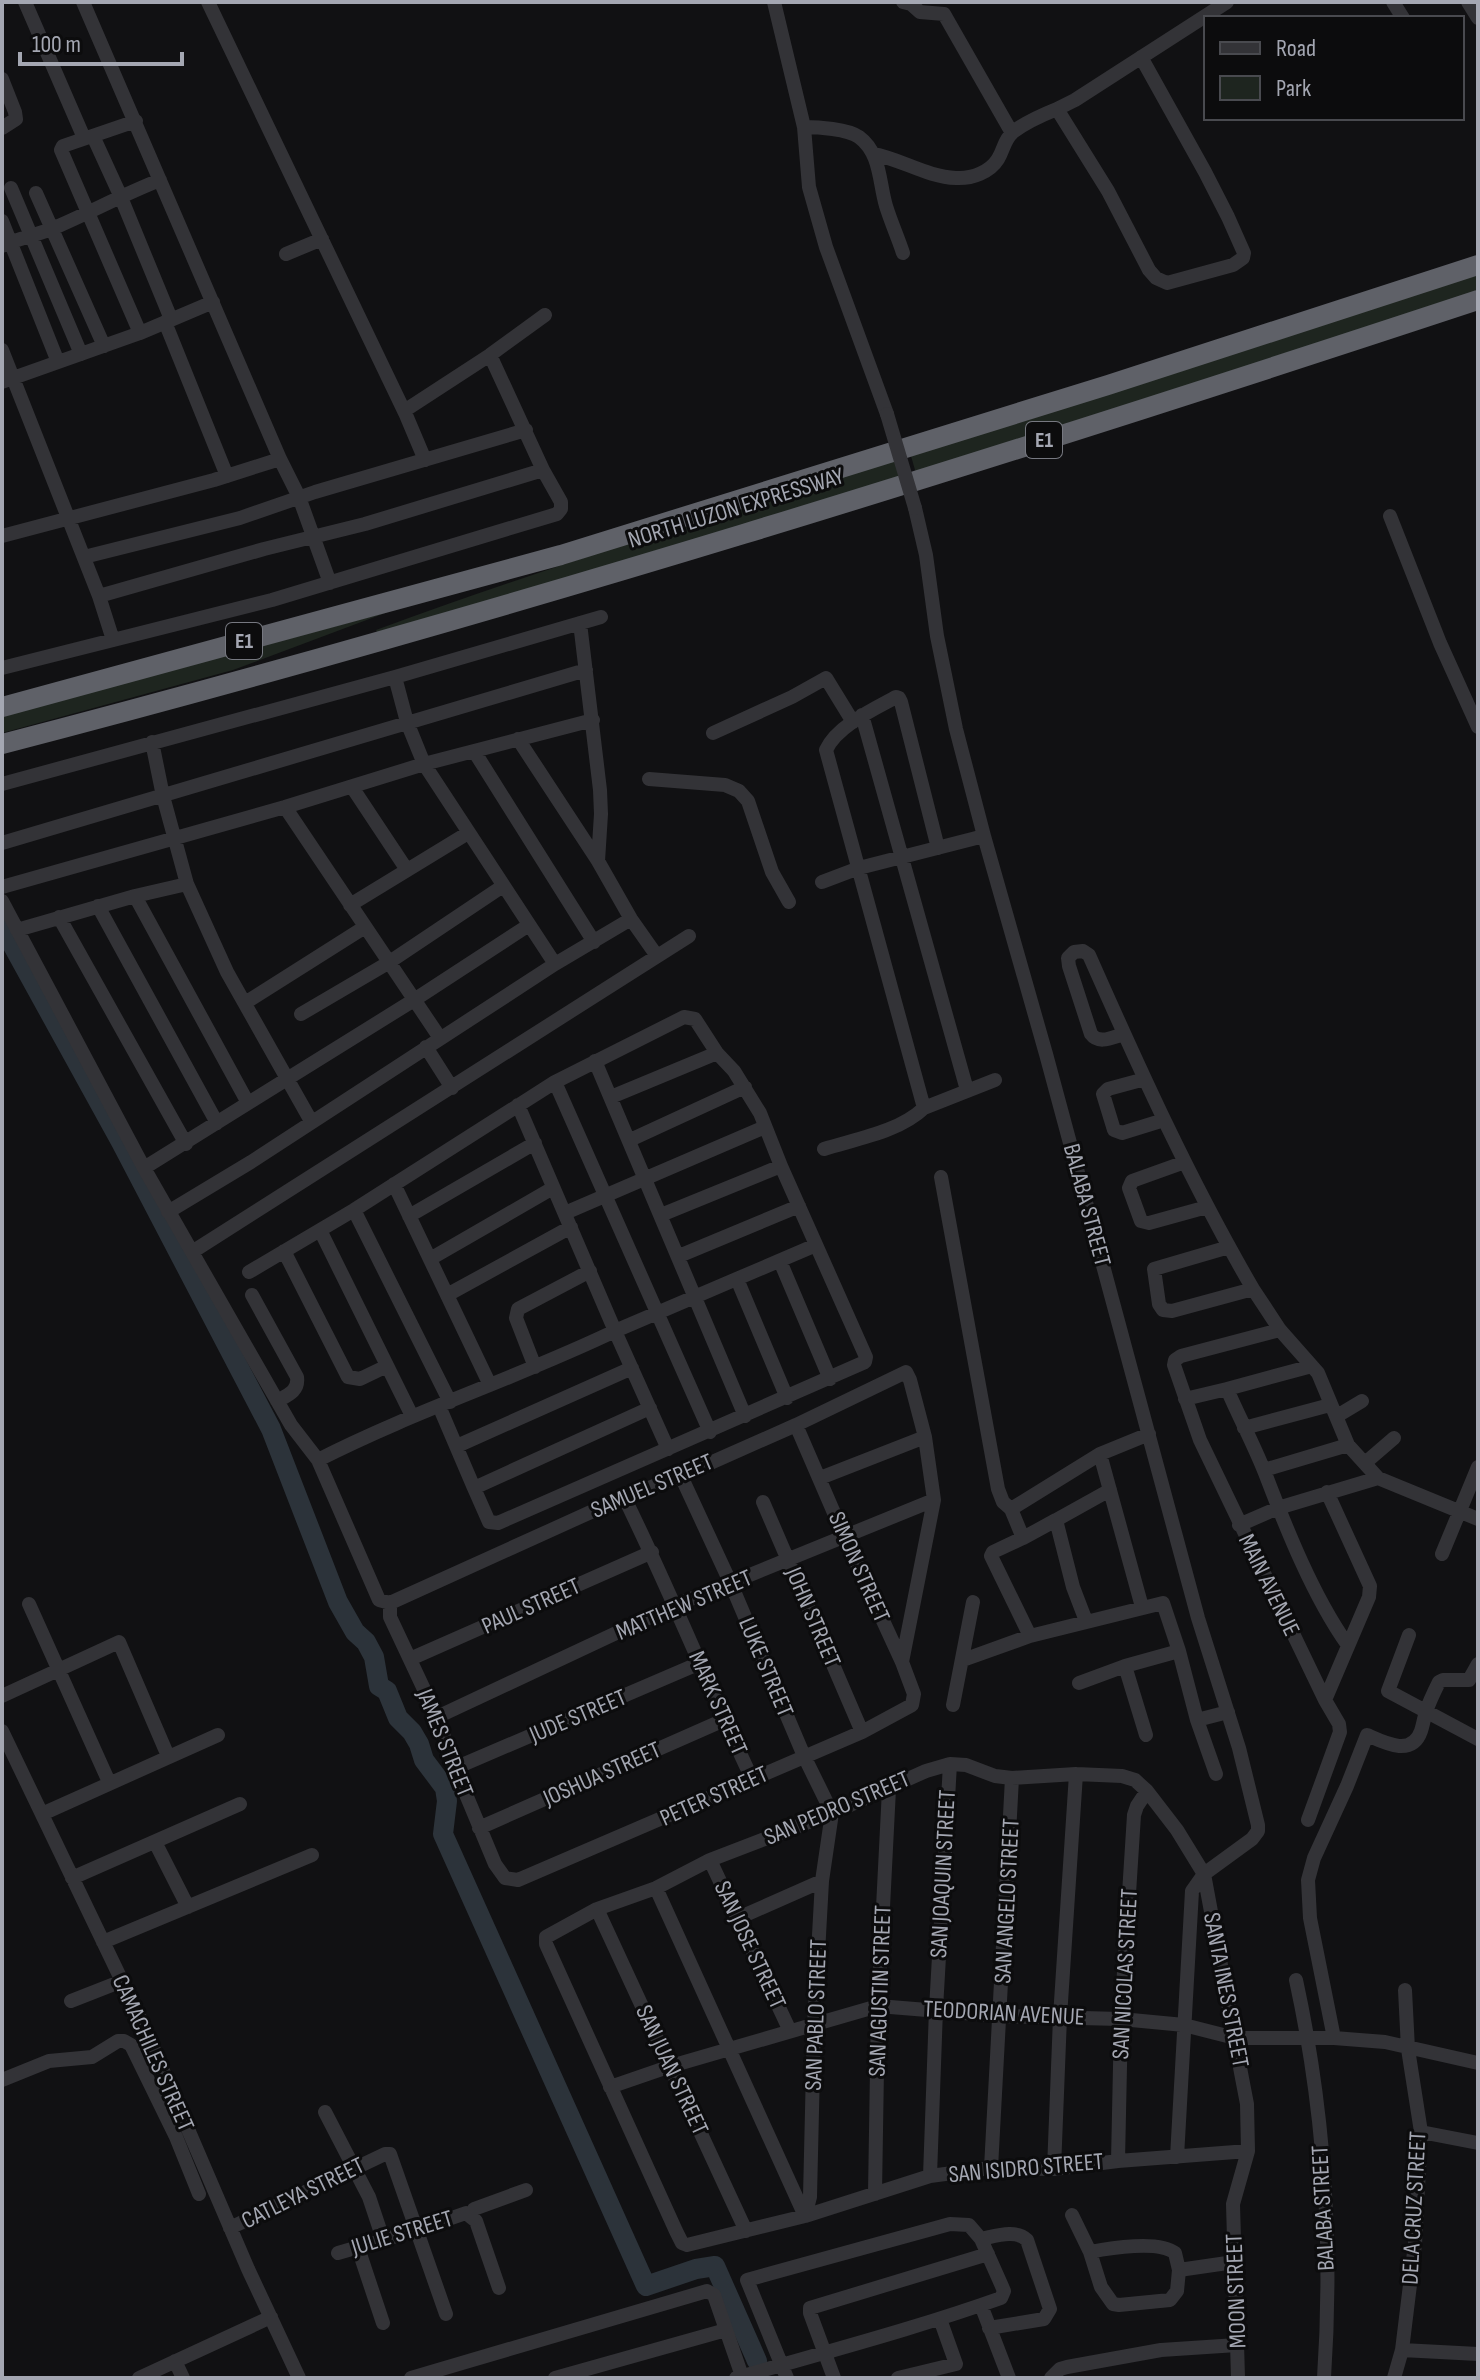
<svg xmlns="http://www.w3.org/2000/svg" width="1480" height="2380" font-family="'Sofia Sans Condensed',sans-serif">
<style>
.green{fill:#1e251f}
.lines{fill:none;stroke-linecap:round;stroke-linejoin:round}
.river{stroke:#2c333a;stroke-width:20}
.minor{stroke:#333337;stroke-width:14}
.highway{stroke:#5f6168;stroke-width:20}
.minor-bridge{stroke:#333337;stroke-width:14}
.labels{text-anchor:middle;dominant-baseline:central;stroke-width:6;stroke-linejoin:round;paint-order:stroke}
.shield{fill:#0c0c0d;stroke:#767880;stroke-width:2}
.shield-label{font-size:22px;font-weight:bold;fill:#a4a7b2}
.street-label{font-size:24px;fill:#a4a7b2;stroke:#0c0c0d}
</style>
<rect width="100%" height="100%" fill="#111113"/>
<path class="green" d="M1478,273v23l-561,181 -6,-21z
M901,458l6,21 -528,157 -3,-6c173,-64 349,-118 525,-172z
M388,612l-155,58 -231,63v-17z"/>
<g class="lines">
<path class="river" d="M2,926l119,216 150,287 67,173 17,30 11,10 8,15 5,29 8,5 11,27 14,14 7,12 5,16 21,28 2,13 -4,33 203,452 50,-17 19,-3 42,95"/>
<path class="minor" d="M25,2l59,136
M83,2l197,457 19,38 31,86
M208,2l198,413 19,45
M774,2l30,125 5,60 17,60 61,167
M903,2l8,2 9,8 24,2 68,119
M1393,2l10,16
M1468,2l10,16
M2,79l13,33 1,7 -14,9
M1057,109l18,-9 152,-98
M136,121l-73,25 -2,4 79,183
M804,127c14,0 44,2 55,10 22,16 20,46 27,69 5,16 12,32 17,47
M93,136l27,59 51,124
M873,154c28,5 54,23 83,24 16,1 34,-6 42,-19 6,-10 6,-19 15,-27 13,-10 29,-17 44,-23l51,82 41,79 7,8 11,5 66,-18 10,-7 1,-5 -16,-36 -23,-45 -64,-115
M11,188l70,166
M36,193l68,153
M2,221l56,141
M2,246c17,-8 36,-11 54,-19 35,-15 68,-33 104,-47
M286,254l36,-15
M165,322l62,154
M2,350l97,246 14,44
M2,382l138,-49 73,-31
M404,411l86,-56 55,-40
M915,508l11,47 11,81 19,93 28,107 62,218 152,564 41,130 19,77v6l-6,8 -48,35 -12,17 -15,266
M1390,516l50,127 38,84
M2,536l212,-56 66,-21
M84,557l156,-39 75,-26 211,-62
M99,596l165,-47 101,-25 178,-54
M580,623l20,167 1,24 -3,47 33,58 26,37
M2,668l270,-68 285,-86 4,-5v-7l-18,-32 -53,-115
M395,677l12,45 17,42 131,200
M862,715l105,375
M713,733l79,-36 34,-19 27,44
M518,739l80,122
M152,742l11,54 24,88 40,88 84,149
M474,751l120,191
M649,779l76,6 14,6 9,10 24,71 17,30
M2,784l393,-107 206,-60
M352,787l55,83
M285,807l155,231
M2,843l584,-173
M822,882l37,-14 125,-32
M2,887l283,-80 139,-43 169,-44
M135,896l113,207
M2,901l142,267 48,84 497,-316
M350,905l118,-72
M98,906l119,217
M59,917l127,227
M17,930l118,-34 52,-12
M245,1003l120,-76
M301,1014l87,-51 115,-77
M1124,1034c-11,3 -25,11 -33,0l-22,-68 -1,-8 6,-6 9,-1 6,4c50,113 101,226 164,334l-81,22 -9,-1 -4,-6 -5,-35 75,-22
M426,1047l26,41
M595,1061l150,355
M1145,1079l-37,10 -5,5 11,36 8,3 42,-13
M555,1082l155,350
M611,1097l106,-44
M518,1105l97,226 201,-86
M924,1108l-98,-358c11,-24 48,-41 70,-53l3,1 2,4 37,146
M630,1140l115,-53
M824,1149c32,-10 75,-17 100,-41l71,-28
M1185,1162l-53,19 -3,7 12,33 8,2 58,-16
M144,1168l270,-168 115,-75
M941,1177l57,312 5,13 8,7 89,-55 49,-20
M394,1184l96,201
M354,1210l96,192
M168,1212l83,-50 304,-198 76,-45
M565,1213l200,-86
M661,1215l120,-49
M409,1216l126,-73
M320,1230l92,186
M284,1251l64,126 12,2 27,-13
M192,1252l99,173 27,35c96,-49 199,-82 297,-129l53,118
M679,1256l120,-50
M430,1259l123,-71
M780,1261l50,118
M249,1272l105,-62 201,-128 129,-65 11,2 22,34 17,18 26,42 21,53 85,191 -1,5 -367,161 -9,-1 -15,-34
M737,1279l50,119
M1253,1289l27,41 38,43 30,72 30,33 100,41
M252,1295l45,82c2,14 -9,18 -20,24
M447,1295l124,-68
M1280,1330l-99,26 -6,4 -1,5 26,75 125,260 44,-103 1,-11 -43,-94
M535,1367l-19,-49 2,-9 72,-38
M1227,1389l85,-23
M1185,1399l42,-10c12,28 27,56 38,84 21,55 48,123 82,171
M439,1406l35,82 176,-80
M1337,1416l25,-15
M796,1425l48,111 58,126 12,32 -2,11 -50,27 -344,148 -13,-2 -10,-14 -40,-96 -18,-51 -47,-100v-14l234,-106 57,-21 115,-51 110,-53 4,8 15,57 9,63 -32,162
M1244,1428l86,-23
M457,1446l175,-78
M1100,1454l42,153
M318,1460l61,140 11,3
M1365,1463l29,-25
M1264,1470l84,-25
M681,1476l50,108 73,172 28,57 -10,68 -8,144 -4,172 -5,19
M820,1478l105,-41
M624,1497c46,93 84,189 128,282
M763,1502l99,230
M1011,1509l12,29 33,-18 17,67 13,34
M1056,1520l54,-30
M1239,1525l39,-17 100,-30
M1023,1538l-30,14 -2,4 39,80
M1442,1554l36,-87
M29,1604l80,178
M1409,1635l-21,56 90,48
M410,1659l242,-107
M963,1660l67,-24 133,-33 16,48 18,69 19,54
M1125,1666l21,69
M1079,1683l46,-17 54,-15
M2,1696l117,-54 49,114
M953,1705l20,-103
M437,1717l239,-112 258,-105
M1197,1720l31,-8
M2,1731l143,298 103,240 51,109
M455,1768l245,-105
M42,1814l176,-79
M1308,1820l32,-88 -1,-8 -14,-24
M479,1828l245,-108
M155,1842l33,65
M710,1860l80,171
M72,1878l168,-74
M656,1888l149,328
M597,1909l149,322
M736,1919l86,-38
M103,1942l209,-87
M1296,1980c28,129 37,265 28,398
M71,2001l51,-20
M1334,2038l-24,-120 -2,-38 6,-22 33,-72 20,-51c18,8 45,22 54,-4 2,-6 3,-13 5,-19 3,-10 8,-20 13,-30l4,-2h26l9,-16
M2,2080l47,-19 43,-4 26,-16h6l7,4 45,92 23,57
M610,2087l61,-21 207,-60 123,10 120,3 63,6 51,13h99l51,4 93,21
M325,2112l44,85 14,42
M1421,2132l57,11
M1118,2161l3,-142 13,-204 3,-9 10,-15
M991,2168l21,-390
M1054,2169l6,-152 16,-243
M930,2176l6,-167 14,-245
M875,2194l3,-188 11,-217
M1072,2215l18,37 11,35 12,17 6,1 51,-5 7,-9 2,-21
M472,2216l2,-7 52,-19
M230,2228l155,-74h5l56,160
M981,2239c15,-3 35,-10 46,1l23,69 -6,10 -55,9
M358,2248l25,75
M1090,2252c20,-4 69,-12 85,1l4,17 55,-8
M338,2253l79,-23 49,-17 10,8 23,67
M981,2305l28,73
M1402,2350l76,4
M175,2361l8,17
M139,2378l132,-61
M411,2378l296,-87 7,4 28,81
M555,2378l171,-48
M736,2378c89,-26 178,-49 265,-80l3,-7 -3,-7 -20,-45 -12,-14 -19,-1 -203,56 35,86 5,12
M834,2378l-24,-65v-5l178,-54
M898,2378l58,-14 -16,-45
M1051,2378l9,-9 7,-2 94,-17 76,-5
M1238,2378l-5,-174 15,-53 -1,-47 -5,-26 -38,-204 -27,-44 -30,-39 -12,-11 -13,-4 -46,-2 -64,4 -17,-2 -29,-11 -16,-1 -24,7 -94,42 -122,47 -54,28 -59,21 -51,28v7l130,287 6,12 5,2 118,-29 125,-40 61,-8 63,1 64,-8 130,-10
M1394,2378l8,-28 13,-106 6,-112 -13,-83 -3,-59"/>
<path class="highway" d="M2,707l559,-152 547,-170 370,-120
M2,744c497,-129 988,-283 1476,-444"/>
<path class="minor-bridge" d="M887,414l28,94"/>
</g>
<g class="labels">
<g class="shield">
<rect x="1026" y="422" width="36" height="36" rx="6"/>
<rect x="226" y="623" width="36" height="36" rx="6"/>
</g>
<g class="shield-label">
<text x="1044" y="440">E1</text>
<text x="244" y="641">E1</text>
</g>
<g class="street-label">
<text transform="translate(736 508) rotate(-17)">NORTH LUZON EXPRESSWAY</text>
<text transform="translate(1087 1205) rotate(75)">BALABA STREET</text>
<text transform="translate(652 1486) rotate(-23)">SAMUEL STREET</text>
<text transform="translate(859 1567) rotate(66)">SIMON STREET</text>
<text transform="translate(1269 1585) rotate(64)">MAIN AVENUE</text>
<text transform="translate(684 1605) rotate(-23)">MATTHEW STREET</text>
<text transform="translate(531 1606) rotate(-24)">PAUL STREET</text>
<text transform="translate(813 1617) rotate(67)">JOHN STREET</text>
<text transform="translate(766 1667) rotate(67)">LUKE STREET</text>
<text transform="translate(718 1703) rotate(66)">MARK STREET</text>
<text transform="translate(578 1716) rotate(-23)">JUDE STREET</text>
<text transform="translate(445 1743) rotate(68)">JAMES STREET</text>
<text transform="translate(602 1774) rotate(-24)">JOSHUA STREET</text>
<text transform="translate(714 1796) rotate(-24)">PETER STREET</text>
<text transform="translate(837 1808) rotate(-23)">SAN PEDRO STREET</text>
<text transform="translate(943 1874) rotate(-87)">SAN JOAQUIN STREET</text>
<text transform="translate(1007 1901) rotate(-87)">SAN ANGELO STREET</text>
<text transform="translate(750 1945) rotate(65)">SAN JOSE STREET</text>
<text transform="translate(1125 1974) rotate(-87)">SAN NICOLAS STREET</text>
<text transform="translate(1226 1990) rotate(79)">SANTA INES STREET</text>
<text transform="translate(880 1991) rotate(-88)">SAN AGUSTIN STREET</text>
<text transform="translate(1004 2013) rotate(3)">TEODORIAN AVENUE</text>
<text transform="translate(816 2015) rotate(-88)">SAN PABLO STREET</text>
<text transform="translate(153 2053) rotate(66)">CAMACHILES STREET</text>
<text transform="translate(672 2070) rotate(65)">SAN JUAN STREET</text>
<text transform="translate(1026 2168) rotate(-5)">SAN ISIDRO STREET</text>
<text transform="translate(303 2193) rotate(-26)">CATLEYA STREET</text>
<text transform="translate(1323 2208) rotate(-93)">BALABA STREET</text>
<text transform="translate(1414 2208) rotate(-87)">DELA CRUZ STREET</text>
<text transform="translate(402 2233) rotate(-17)">JULIE STREET</text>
<text transform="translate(1236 2291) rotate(-92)">MOON STREET</text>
</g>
</g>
<rect width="1480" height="2380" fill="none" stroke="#a4a7b2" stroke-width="8"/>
<rect x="1204" y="16" width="260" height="104" fill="#0c0c0d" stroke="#494a4f" stroke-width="2"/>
<rect x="1220" y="42" width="40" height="12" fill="#333337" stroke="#494a4f" stroke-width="2"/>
<text x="1276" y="56" font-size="24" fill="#a4a7b2">Road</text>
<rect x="1220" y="76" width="40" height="24" fill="#1e251f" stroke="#494a4f" stroke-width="2"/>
<text x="1276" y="96" font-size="24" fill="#a4a7b2">Park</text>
<path d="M20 52v12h162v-12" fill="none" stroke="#a4a7b2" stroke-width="4"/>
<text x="32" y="52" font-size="24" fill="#a4a7b2" stroke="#0c0c0d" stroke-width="6" paint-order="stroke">100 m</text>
</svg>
